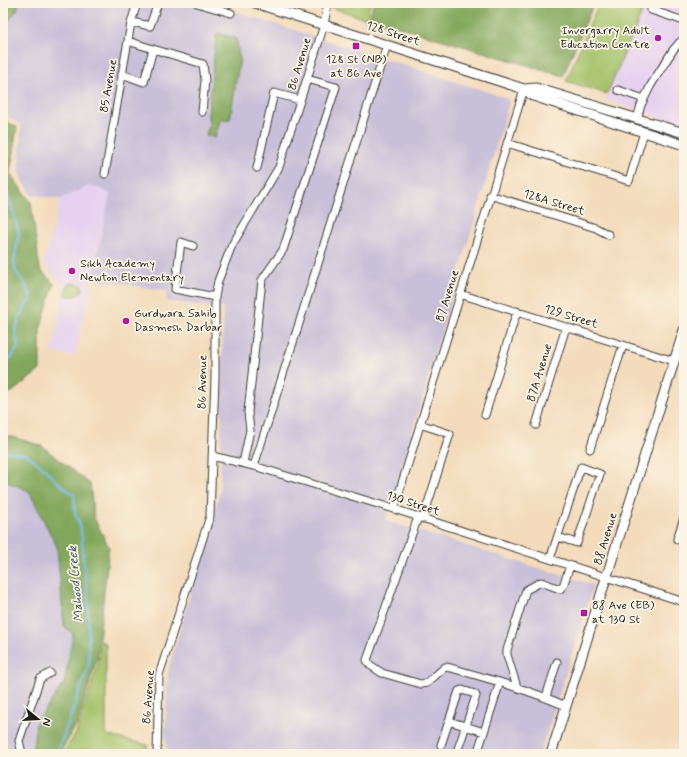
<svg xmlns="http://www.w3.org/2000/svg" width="687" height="757" font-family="Mynerve,sans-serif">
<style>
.built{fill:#e6d2f0}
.industrial{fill:#c8bfd8}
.green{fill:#a3c168;stroke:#606e42}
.forest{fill:#82a75c;stroke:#4f623c}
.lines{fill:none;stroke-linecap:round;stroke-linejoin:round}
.stream{stroke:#79bef0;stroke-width:2}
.minor-casing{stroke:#3c3934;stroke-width:9}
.major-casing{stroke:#3c3934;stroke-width:11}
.minor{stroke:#fff;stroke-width:7}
.major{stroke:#fff;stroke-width:9}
.poi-dot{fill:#b5179e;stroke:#fcf5e5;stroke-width:1.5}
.labels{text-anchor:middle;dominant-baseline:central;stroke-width:3.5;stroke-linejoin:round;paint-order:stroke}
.poi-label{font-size:12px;fill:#1c1c1c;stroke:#fcf5e5;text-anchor:start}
.street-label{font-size:12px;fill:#1c1c1c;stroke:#fcf5e5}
.water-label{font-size:13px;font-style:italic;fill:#3d5566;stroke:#fcf5e5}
</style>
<rect width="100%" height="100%" fill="#fcf5e5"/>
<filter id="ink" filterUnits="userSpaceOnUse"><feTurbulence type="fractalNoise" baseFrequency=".025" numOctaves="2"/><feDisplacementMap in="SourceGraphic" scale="8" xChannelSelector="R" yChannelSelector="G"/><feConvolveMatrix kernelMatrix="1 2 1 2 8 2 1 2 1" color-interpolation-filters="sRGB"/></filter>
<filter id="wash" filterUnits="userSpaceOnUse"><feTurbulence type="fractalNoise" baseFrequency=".012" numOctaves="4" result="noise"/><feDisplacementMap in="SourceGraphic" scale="16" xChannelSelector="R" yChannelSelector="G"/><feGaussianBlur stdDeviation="0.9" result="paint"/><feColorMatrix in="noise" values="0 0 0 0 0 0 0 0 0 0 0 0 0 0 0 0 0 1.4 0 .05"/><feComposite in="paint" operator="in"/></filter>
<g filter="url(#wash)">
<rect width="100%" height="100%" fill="#f3dbbb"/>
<path class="built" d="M647,3h37v122l-78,-25 10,-27z
M91,185l19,9 -35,162 -23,-4 13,-65 -21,-23 16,-65z"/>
<path class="industrial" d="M19,3h190l298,95 2,5 -123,418 208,64 -54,169h-373l-2,-21 3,-62 52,-179 3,-184 -57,-7 1,-10 -75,-13 18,-84 -19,-9 -31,14 -29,-4 -12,-23 2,-48 -18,-10v-85l14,-19z
M3,480l26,11 28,56 7,79 9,8 -9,49 -28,40 -4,31h-29z"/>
<path class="green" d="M318,3h53l-5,16z
M599,3h47l-39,91 -41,-13z
M71,283l10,2 2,3 -1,4c-6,5 -10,5 -17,3l3,-11 2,1z
M101,641l5,3v91l42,10 -3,9h-83l14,-20 22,-69z"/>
<path class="forest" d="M3,3h16l-2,7 -14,18z
M374,3h220l-31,73 -194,-58z
M218,33l18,5c2,7 1,13 4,20l-10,61 -10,2 -5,17 -9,-3 3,-11 -1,-9 8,-79z
M3,120l14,7 -7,47 21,28 9,67 14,15 -14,46v40l-28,22 -9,2v-97l6,-8 -6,-8z
M3,434l39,12 48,38 4,34 15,29 -12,112 -20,66 -18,29h-27l4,-31 28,-40 9,-49 -9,-8 -7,-79 -28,-56 -26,-11z"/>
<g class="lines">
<path class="stream" d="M3,190l5,5 11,38 -5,29 2,10 8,10 7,15 -10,17 -6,16 3,16 -5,10 -10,8
M3,451l23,3 18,14 11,12 19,15 1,18 5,12 2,14 1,20 5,41 1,65 -32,89"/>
</g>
</g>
<g filter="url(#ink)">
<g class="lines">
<g class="minor-casing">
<path id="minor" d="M197,3l34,10
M655,3l-4,7 33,11
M132,22l18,4 8,-23
M153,49l50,15 2,16 -3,32
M122,74l22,8 9,-33 -25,-8
M618,90l26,9
M637,119l4,-14 10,-20 22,-35 7,-8 4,-3
M507,143l122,38 15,-49
M257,168l17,-75 26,7
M105,174l26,-151 6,-20
M490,195l106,33 13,7
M193,246l-12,-4 -6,47 40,8
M460,294l214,67
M485,415l32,-104
M420,424l30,10 -27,85
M536,425l30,-98
M590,449l33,-104
M212,456l42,10 140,43 290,93
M243,463l7,-33 -2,-18 14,-132 21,-30 53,-163 -29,-8
M254,466l133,-421
M394,509l130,-420
M418,517l-51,143 3,5 12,8 39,11 6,-1 18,-16 6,1c39,11 78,22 115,38
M684,518l-7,21 7,3
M550,559l31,-92 19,7 -23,69 -19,-6
M517,687l-10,-32v-5l19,-60 15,-8 19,7 3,-3 7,-20
M546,697l11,-35
M441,745l8,-24
M458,749l18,-53 -1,-2 -13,-4 -3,1 -10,30 35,11
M20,754l1,-5 -2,-8 21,-62 10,-6
M157,754l2,-79 51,-159 5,-138v-81l3,-16 14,-36 47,-78 45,-142 4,-22
M477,754l23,-72"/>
</g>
<g class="major-casing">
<path id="major" d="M255,3l269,86 9,7 151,49
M524,89l12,-1 148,45
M551,754l133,-424"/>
</g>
<use href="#minor" class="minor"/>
<use href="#major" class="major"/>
</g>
</g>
<g class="poi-dot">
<circle cx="658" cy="38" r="4"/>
<rect x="352" y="42" width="8" height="8" rx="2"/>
<circle cx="72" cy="271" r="4"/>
<circle cx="126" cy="321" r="4"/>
<rect x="580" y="609" width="8" height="8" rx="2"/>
</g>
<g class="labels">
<g class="poi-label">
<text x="650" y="31" text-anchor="end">Invergarry Adult<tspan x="650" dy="14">Education Centre</tspan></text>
<text x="356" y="60" text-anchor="middle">128 St (NB)<tspan x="356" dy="14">at 86 Ave</tspan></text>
<text x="80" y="264">Sikh Academy<tspan x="80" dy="14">Newton Elementary</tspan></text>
<text x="134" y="314">Gurdwara Sahib<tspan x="134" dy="14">Dasmesh Darbar</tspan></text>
<text x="592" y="606">88 Ave (EB)<tspan x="592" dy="14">at 130 St</tspan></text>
</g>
<g class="street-label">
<text transform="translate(393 34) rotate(18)">128 Street</text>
<text transform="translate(300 64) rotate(-73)">86 Avenue</text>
<text transform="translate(109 86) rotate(-80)">85 Avenue</text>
<text transform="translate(554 203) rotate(17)">128A Street</text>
<text transform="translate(448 296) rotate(-73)">87 Avenue</text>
<text transform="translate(571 317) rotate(17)">129 Street</text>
<text transform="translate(540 373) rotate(-73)">87A Avenue</text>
<text transform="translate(203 382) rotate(-89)">86 Avenue</text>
<text transform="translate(413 504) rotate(18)">130 Street</text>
<text transform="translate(606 539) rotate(-73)">88 Avenue</text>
<text transform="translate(149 697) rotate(-86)">86 Avenue</text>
</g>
<g class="water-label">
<text transform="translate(76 584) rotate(-95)">Mahood Creek</text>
</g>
</g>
<rect width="687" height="757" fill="none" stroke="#fcf5e5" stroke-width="16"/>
<g transform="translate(38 719) rotate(108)" stroke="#fcf5e5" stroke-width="3" paint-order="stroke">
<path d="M0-3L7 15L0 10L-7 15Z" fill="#1c1c1c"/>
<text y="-6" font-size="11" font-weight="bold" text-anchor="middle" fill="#1c1c1c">N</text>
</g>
</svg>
